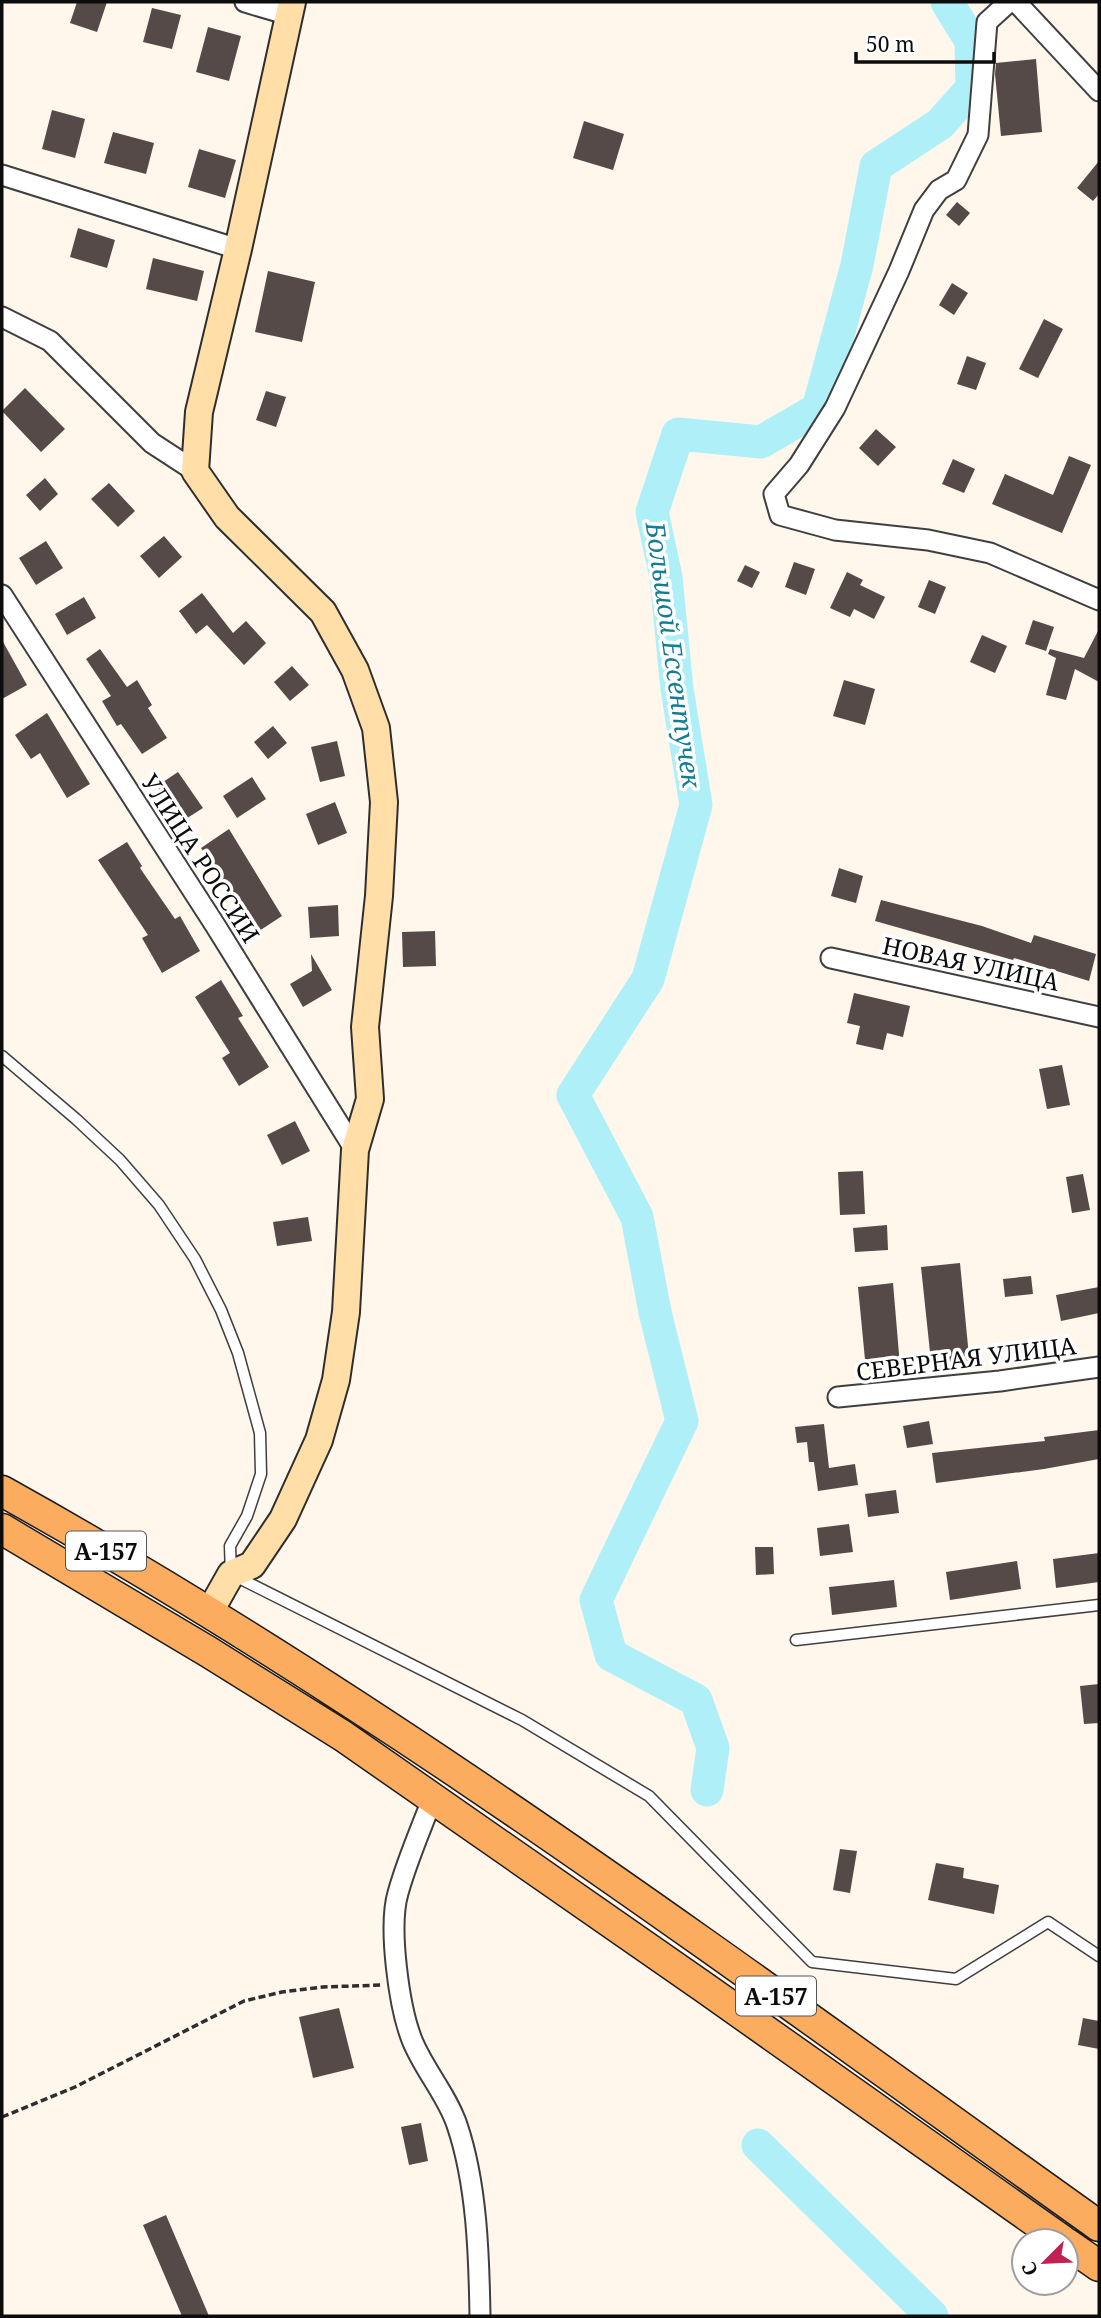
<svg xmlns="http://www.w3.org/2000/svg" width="1101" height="2318" font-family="'Noto Serif',serif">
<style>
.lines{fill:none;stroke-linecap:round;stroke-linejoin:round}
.river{stroke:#aff0f8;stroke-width:33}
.building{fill:#554a48}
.lane-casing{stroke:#3f3f3f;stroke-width:13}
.street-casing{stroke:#3f3f3f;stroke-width:23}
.secondary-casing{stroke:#2e2e2e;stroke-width:30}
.primary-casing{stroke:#1d1d1d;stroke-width:33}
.path{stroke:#2e2e2e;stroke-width:3.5;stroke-dasharray:7 3.5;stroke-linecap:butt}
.lane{stroke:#fff;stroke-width:10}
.street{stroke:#fff;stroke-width:19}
.secondary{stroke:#ffdea7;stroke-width:26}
.primary{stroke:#fcac5e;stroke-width:30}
.labels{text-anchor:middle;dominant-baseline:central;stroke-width:7;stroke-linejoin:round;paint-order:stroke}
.shield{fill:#fff;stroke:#555;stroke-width:2}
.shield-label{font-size:23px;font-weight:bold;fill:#0c0c0c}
.street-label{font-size:24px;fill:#0c0c0c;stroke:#fff}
.water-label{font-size:26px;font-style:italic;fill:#137d93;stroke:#fff}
</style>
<rect width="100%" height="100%" fill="#fff6ec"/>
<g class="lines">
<path class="river" d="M707,1790l6,-42 -17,-48 -85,-45 -15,-55 86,-179 -27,-109 -18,-95 -64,-122 75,-116 48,-174 -19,-116 -11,-112 -14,-65 26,-78 83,8 57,-33 39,-144 19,-99 64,-42 32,-36 -1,-47 -24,-39
M758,2145l174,171"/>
</g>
<path class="building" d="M77,2h30l-10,30 -27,-9z
M152,8l29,7 -9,34 -29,-7z
M208,27l33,9 -12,45 -33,-9z
M1036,59l6,73 -41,4 -6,-62 1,-11z
M52,110l33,9 -10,39 -33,-9z
M584,121l40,13 -11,36 -40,-12z
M113,132l41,11 -8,31 -42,-11z
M199,149l37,11 -11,38 -37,-11z
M1099,161v33l-6,7 -16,-13z
M957,202l13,11 -11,13 -13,-11z
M78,228l37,12 -8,28 -37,-11z
M153,258l51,13 -7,30 -51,-12z
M268,271l47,11 -13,60 -47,-10z
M952,283l16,10 -14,22 -15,-10z
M1044,319l19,10 -25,49 -19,-9z
M967,356l19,7 -10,27 -19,-6z
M25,388l40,41 -24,23 -39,-41z
M266,391l20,6 -10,30 -20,-7z
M876,429l20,18 -18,19 -19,-18z
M1069,456l22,9 -29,68 -70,-29 13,-30 48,21z
M953,459l22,10 -11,24 -22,-9z
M45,478l13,16 -18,17 -14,-16z
M109,483l26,28 -17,16 -27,-28z
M164,536l18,21 -23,21 -19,-22z
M46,541l17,27 -27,17 -17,-27z
M794,562l21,7 -9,26 -21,-8z
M745,565l15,7 -8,16 -15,-7z
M847,572l16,8 -3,5 25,12 -11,22 -20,-10 -4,8 -20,-9z
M929,580l17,7 -11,27 -17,-7z
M202,593l31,40 13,-12 20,22 -22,22 -37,-40 -11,9 -17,-23z
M84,597l12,21 -29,17 -12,-21z
M1033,620l21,7 -8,24 -21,-7z
M1099,629v53l-24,-13 -9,31 -20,-5 10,-37 -8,-4 2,-5 34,9z
M982,635l25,11 -12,27 -25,-11z
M2,640l25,45 -25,14z
M100,649l27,38 10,-7 15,25 -4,3 19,30 -25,16 -21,-30 -4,2 -15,-25 9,-5 -25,-37z
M292,666l17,19 -19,16 -16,-19z
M844,680l31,9 -10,36 -32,-9z
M47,713l43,71 -23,14 -27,-45 -9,6 -16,-24z
M273,726l14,17 -19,16 -14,-17z
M337,741l8,35 -25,6 -9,-35z
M178,772l25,36 -22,14 -24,-36z
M252,777l14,22 -29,19 -14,-22z
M335,802l12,31 -29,12 -12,-31z
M229,829l53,87 -26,17 -55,-85z
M127,842l15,24 -2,2 35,51 5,-3 20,35 -38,22 -20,-35 6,-3 -50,-75z
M839,868l24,8 -7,27 -25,-7z
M881,900l101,26 49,17 3,-8 62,19 -7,27 -75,-23 -1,2 -138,-39z
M338,905l1,31 -29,2 -2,-31z
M435,931l1,35 -33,1 -1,-35z
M311,954l21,36 -29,17 -13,-23 22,-13z
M221,980l22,36 -5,2 31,49 -30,19 -17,-28 8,-5 -35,-56z
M854,993l56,13 -7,31 -16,-4 -4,17 -27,-6 4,-18 -13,-3z
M1062,1065l8,40 -23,4 -8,-40z
M295,1121l15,30 -28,14 -15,-30z
M863,1171l2,43 -25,1 -2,-43z
M1083,1174l7,36 -18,3 -6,-36z
M308,1217l4,24 -35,5 -4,-24z
M887,1225l1,25 -33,2 -2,-24z
M960,1263l10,104 -38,4 -11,-104z
M1031,1276l2,18 -28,3 -2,-18z
M893,1283l7,83 -34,4 -8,-83z
M1099,1287v26l-38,8 -5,-26z
M929,1421l4,23 -26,4 -4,-22z
M824,1424l5,44 26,-4 3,21 -40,6 -4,-29h-5l-2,-20 -10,1 -2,-16z
M1099,1430v29l-55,10 -108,14 -4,-30 113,-12 -1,-4z
M896,1490l3,23 -31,4 -3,-23z
M849,1524l4,28 -33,4 -3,-28z
M755,1547h18l1,27 -18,1z
M1099,1553v29l-43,6 -3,-29z
M1017,1561l4,28 -71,11 -4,-28z
M894,1580l3,27 -65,8 -3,-28z
M1099,1684v39l-15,1 -4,-38z
M840,1849l17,2 -7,42 -17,-3z
M936,1863l28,5 -1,10 36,7 -5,29 -66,-14z
M339,2008l15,60 -41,10 -14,-61z
M1083,2018l16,3v28l-21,-4z
M421,2123l7,38 -19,4 -8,-38z
M166,2215l43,101h-27l-39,-91z"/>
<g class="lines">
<g class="lane-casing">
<path id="lane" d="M2,1056l74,63 44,41 39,45 36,54 26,51 17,43 22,80 1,41 -14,42 -17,30 1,28 291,146 127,76 163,166 144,17 92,-57 51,34
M796,1640l303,-35"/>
</g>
<g class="street-casing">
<path id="street" d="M245,2l44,13
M1009,2l-22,20 -9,113 -22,45 -17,10 -15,20 -25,61 -64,137 -36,57 -25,29 6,21 55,15 93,10 62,13 109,47
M1016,2l83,89
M2,175l236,74
M2,317l48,24 102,102 43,28
M2,595l213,330 140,225
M831,958l268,59
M838,1397l162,-16 99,-14
M433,1797c-12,32 -26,63 -35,96 -10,34 1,114 14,147 12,30 35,55 45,85 20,59 22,130 23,191"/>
</g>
<g class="secondary-casing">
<path id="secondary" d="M209,1613l22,-39 21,-9 31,-46 36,-79 17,-60 10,-68 9,-162 15,-51 -5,-72 14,-131 5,-94 -8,-74 -21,-58 -32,-58 -96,-95 -32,-46 4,-59 39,-163 54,-247"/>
</g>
<g class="primary-casing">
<path id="primary" d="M2,1491c385,214 739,480 1097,735
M2,1529l205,122 136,85 362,252 358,253
M1066,2243l33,23"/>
</g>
<path class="path" d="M2,2117l73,-30 169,-86 38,-9 41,-5 59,-2"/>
<use href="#lane" class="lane"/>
<use href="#street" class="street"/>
<use href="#secondary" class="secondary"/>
<use href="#primary" class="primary"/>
</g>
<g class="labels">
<g class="shield">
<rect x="66" y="1531.5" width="80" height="39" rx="5"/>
<rect x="736" y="1976.5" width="80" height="39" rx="5"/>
</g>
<g class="shield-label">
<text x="106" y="1551">А-157</text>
<text x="776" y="1996">А-157</text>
</g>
<g class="street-label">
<text transform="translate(201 858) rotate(57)">УЛИЦА РОССИИ</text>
<text transform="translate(971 963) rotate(12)">НОВАЯ УЛИЦА</text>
<text transform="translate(966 1358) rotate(-7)">СЕВЕРНАЯ УЛИЦА</text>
</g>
<g class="water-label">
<text transform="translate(674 655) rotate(82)">Большой Ессентучек</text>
</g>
</g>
<rect width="1101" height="2318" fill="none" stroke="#0c0c0c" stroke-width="7"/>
<g transform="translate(1045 2262) rotate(246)"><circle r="33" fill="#ffffff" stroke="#9e9e9e" stroke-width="2"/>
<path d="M0-5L12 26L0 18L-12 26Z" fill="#c02153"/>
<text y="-10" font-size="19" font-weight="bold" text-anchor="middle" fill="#0c0c0c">С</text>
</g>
<path d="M856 52v10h138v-10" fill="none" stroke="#0c0c0c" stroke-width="3.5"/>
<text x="866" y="52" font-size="21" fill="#0c0c0c" stroke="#ffffff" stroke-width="5" paint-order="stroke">50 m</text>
</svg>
